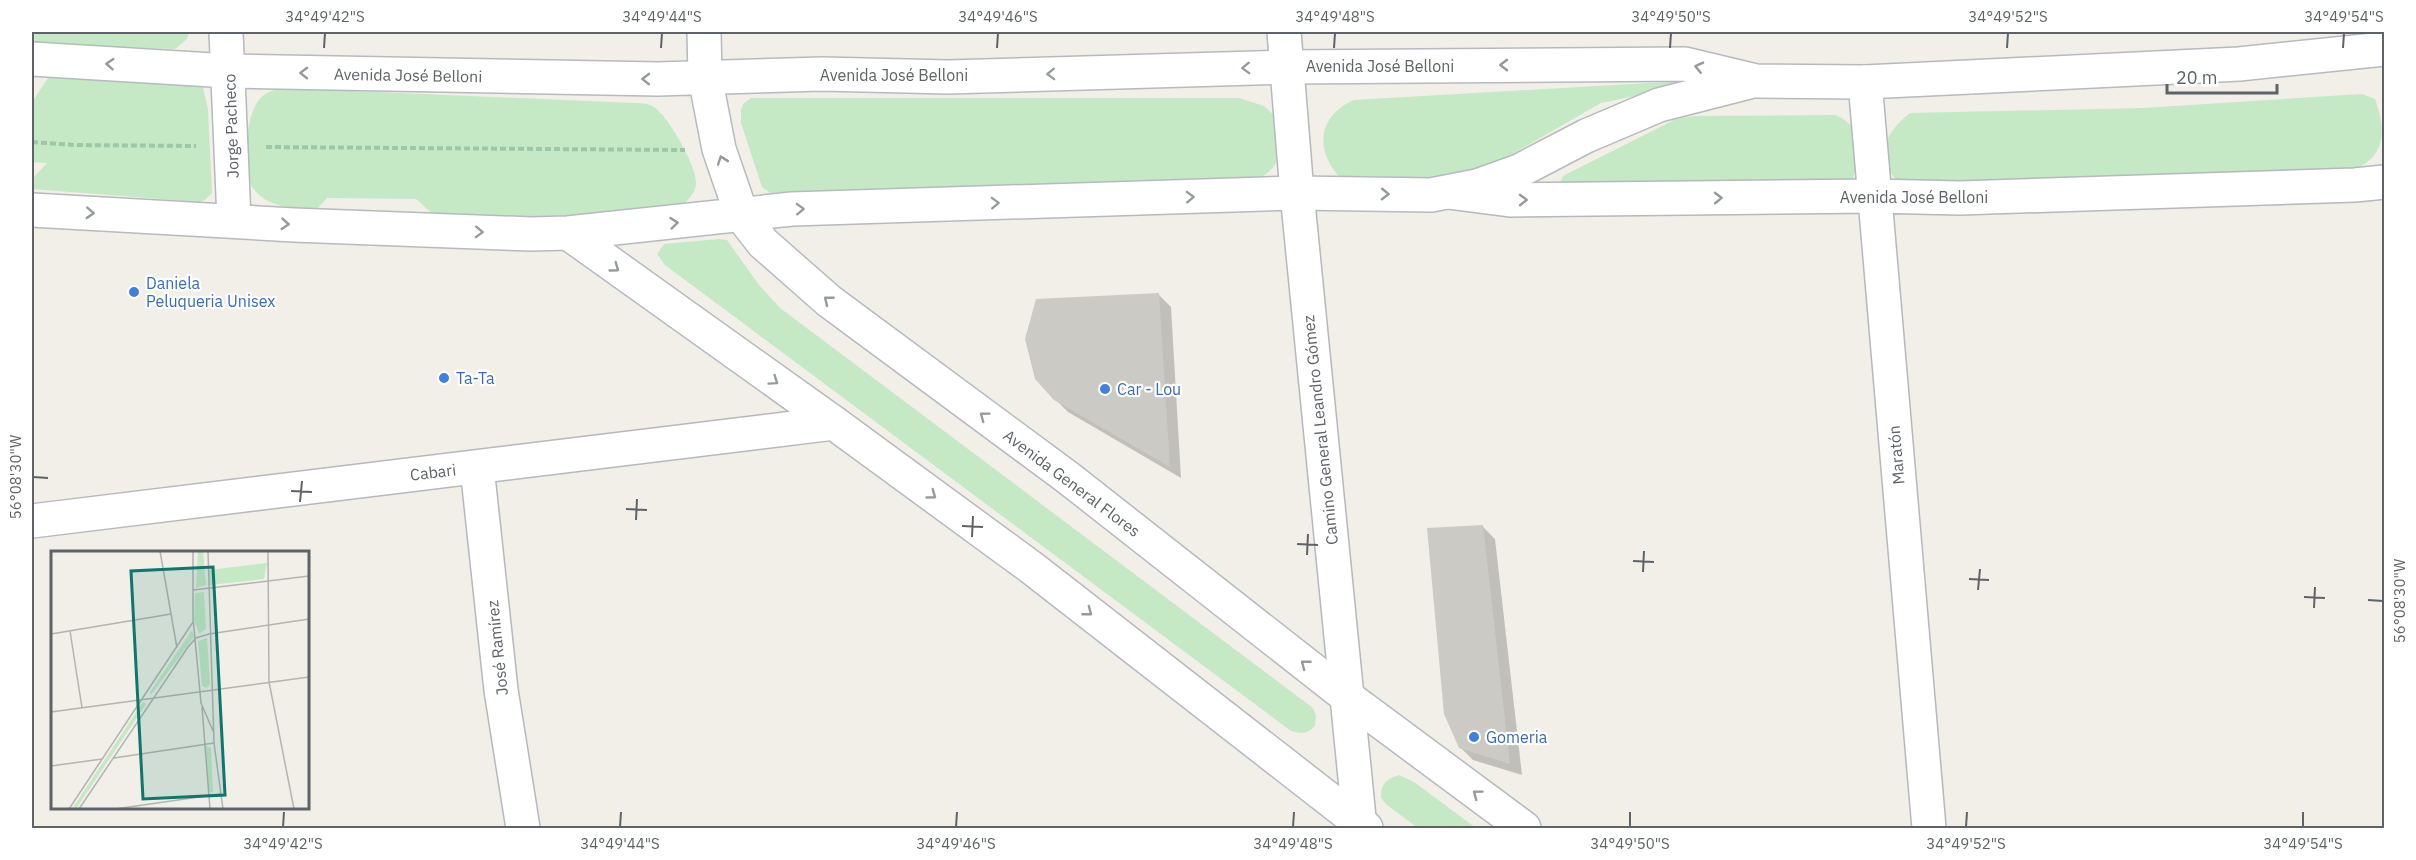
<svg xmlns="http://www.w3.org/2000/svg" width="2416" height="860" font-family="'IBM Plex Sans',sans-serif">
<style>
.green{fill:#c5e8c5}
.shadow{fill:#0003}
.building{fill:#cccac5}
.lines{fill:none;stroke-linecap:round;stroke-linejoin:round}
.street-casing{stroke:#b5b8bc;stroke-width:36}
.secondary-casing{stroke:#b6babf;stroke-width:36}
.path{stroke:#9cc7a9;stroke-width:4;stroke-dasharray:6 3;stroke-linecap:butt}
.street{stroke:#fff;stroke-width:33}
.secondary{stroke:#fff;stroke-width:33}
.oneway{stroke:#979a9d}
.ticks{fill:none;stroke:#5f6368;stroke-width:2}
.shop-dot{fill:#3f7fe0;stroke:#fff;stroke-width:2}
.labels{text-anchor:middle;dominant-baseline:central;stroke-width:4.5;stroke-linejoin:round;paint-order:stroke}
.street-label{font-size:16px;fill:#5f6368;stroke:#fff}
.shop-label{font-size:16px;fill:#366cbe;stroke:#fff;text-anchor:start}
.inset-road{fill:none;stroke:#b3b3b1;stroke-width:1.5}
.view{fill:#0f766e;fill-opacity:0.15;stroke:#0f766e;stroke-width:3}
.inset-edge{fill:none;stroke:#5f6368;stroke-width:3}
.neatline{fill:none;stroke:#5f6368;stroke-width:2}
.ticks-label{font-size:15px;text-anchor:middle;fill:#5f6368}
</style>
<rect width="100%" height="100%" fill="#f1efe8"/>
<path class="green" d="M34,32h155l-2,7 -12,10 -140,-5z
M50,75l143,8 10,5 5,21 4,84 -7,7 -6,2 -167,-13v-10l15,-16 -15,-1v-60z
M1718,79l-117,24 -115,66 -38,16 -106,-5c-27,-28 -26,-63 12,-80z
M283,88l351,15c5,0 13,0 18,3 14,6 44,59 44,75 1,9 -6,17 -12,23l-142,17 -107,-5 -19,-17 -89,-1 -10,11c-16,-1 -34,0 -49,-8 -6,-3 -14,-10 -17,-16 -8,-20 -6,-68 8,-85 6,-8 15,-10 24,-12z
M2362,94l13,5c11,30 12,58 -23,71l-430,14 -26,-4c-22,-25 -10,-48 14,-67l233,-5z
M751,98h488l25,8 11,10c3,35 13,50 -25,67l-477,12 -11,-8 -21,-64v-12l2,-7z
M1835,115c21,8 24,23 22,44 -2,11 -2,18 -8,28l-287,1 -2,-5 3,-7 113,-57 18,-3z
M719,239l8,1 32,45 21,23 533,400 3,8 -1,10c-8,8 -13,8 -24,5l-626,-466 -8,-11 7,-10z
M1399,775l15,7 62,46h-58l-31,-23 -6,-7c0,-15 5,-18 18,-23z"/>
<path class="shadow" d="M1159,295l12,12 10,171 -113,-66 -13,-13z
M1483,527l12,12 27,236 -49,-15 -13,-13z"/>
<path class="building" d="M1159,293l11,174 -116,-67 -19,-21 -10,-40 11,-40z
M1483,525l27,239 -51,-16 -15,-34 -17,-186z"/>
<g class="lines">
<g class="street-casing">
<path id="street" d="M226,32l8,188
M704,32l1,45
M1284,32l13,161 63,635
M1865,82l64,746
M1448,192l62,8 363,-4 87,2 395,-13 29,-3
M477,467l24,223 22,138
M32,521l802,-98"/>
</g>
<g class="secondary-casing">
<path id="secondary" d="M32,59l197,12 429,8 164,-5 126,3 338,-10 399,-3 71,17 109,1 374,-18 145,-15
M705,77l14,72 23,67 21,27 66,58 238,176 279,219 178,132
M32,210l262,15 237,9 37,-1 224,-24 505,-16 134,2 46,-9 42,-15 67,-35 73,-31 90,-23
M568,233l266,190 198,145 334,260"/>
</g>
<path class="path" d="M32,142l42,3 122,1
M266,147l419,3"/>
<use href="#street" class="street"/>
<use href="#secondary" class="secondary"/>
</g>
<defs><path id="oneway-chevron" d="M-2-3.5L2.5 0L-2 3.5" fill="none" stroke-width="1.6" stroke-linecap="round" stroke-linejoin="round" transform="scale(1.5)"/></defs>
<g class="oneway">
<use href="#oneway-chevron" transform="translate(110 64) rotate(-176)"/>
<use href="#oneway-chevron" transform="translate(1504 65) rotate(180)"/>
<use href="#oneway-chevron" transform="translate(1699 67) rotate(-167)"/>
<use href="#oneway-chevron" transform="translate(1246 68) rotate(178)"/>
<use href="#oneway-chevron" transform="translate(304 73) rotate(-179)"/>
<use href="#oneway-chevron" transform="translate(1051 74) rotate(178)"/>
<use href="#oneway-chevron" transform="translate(646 79) rotate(-179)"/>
<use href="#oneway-chevron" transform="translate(722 160) rotate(-109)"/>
<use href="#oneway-chevron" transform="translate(1385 194) rotate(1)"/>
<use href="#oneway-chevron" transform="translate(1190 197) rotate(-2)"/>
<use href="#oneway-chevron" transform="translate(1718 198) rotate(-1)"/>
<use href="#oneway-chevron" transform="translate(1523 200) rotate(-1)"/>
<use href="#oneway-chevron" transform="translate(995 203) rotate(-2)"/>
<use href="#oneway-chevron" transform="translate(800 209) rotate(-2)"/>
<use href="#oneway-chevron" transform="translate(90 213) rotate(3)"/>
<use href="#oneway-chevron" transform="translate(674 223) rotate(-6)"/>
<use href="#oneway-chevron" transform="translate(285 224) rotate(4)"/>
<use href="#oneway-chevron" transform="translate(479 232) rotate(2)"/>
<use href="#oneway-chevron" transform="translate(615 268) rotate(36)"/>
<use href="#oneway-chevron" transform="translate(828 300) rotate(-141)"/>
<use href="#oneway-chevron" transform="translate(774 381) rotate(35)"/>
<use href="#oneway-chevron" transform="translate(984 416) rotate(-143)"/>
<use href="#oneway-chevron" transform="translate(932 495) rotate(36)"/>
<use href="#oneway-chevron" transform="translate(1088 612) rotate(38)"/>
<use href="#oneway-chevron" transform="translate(1305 664) rotate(-142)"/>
<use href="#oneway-chevron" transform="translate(1477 794) rotate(-143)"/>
</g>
<path class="ticks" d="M324,48l1,-15M661,48l1,-15M997,48l1,-15M1334,48l1,-15M1670,48l1,-15M2007,48l1,-15M2343,48l1,-15M33,477l15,1M291,491l21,1M300,502l2,-21M626,509l21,1M636,520l1,-21M962,526l21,1M972,537l1,-21M1297,544l21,1M1307,555l1,-21M1633,561l21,1M1643,572l1,-21M1969,579l20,1M1978,590l2,-21M2304,597l21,1M2368,600l15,1M2314,608l1,-21M283,827l1,-15M620,827l1,-15M956,827l1,-15M1293,827l1,-15M1630,827v-15M1966,827l1,-15M2303,827v-15"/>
<g class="shop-dot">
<circle cx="134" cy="292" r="6"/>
<circle cx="444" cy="378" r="6"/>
<circle cx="1105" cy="389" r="6"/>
<circle cx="1474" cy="737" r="6"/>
</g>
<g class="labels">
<g class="street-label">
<text x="1380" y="66">Avenida José Belloni</text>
<text transform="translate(408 75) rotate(1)">Avenida José Belloni</text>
<text x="894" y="75">Avenida José Belloni</text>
<text transform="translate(231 126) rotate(-92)">Jorge Pacheco</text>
<text x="1914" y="197">Avenida José Belloni</text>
<text transform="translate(1320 430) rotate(-96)">Camino General Leandro Gómez</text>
<text transform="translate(1896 455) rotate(-95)">Maratón</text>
<text transform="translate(433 472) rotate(-7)">Cabari</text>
<text transform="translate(1072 483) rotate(37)">Avenida General Flores</text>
<text transform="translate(497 648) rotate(-96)">José Ramírez</text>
</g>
<g class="shop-label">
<text x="146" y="283">Daniela<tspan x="146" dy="18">Peluqueria Unisex</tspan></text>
<text x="456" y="378">Ta-Ta</text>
<text x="1117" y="389">Car - Lou</text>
<text x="1486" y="737">Gomeria</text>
</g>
</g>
<g transform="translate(51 551)">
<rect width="258" height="258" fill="#f1efe8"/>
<path d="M147,0h5l3,34 -10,3zM216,12l-3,16 -54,6 -1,-15zM153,41l2,37 -7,5 -5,-15 1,-26zM141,79l2,7 -43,58 -1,-3zM156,87l3,46 -3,4 -5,-2 -4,-45zM92,151l3,2 -70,105h-4zM155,195l5,2 2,45 -4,-2z" fill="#c5e8c5"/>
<path class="inset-road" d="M109,0l17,97M142,0v67l8,85 12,28M157,0l6,192 9,66M217,0l1,131 25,127M142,39l116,-14M19,80l12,77M0,83l120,-20M158,83l100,-15M151,156l8,102M0,161l258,-35M63,207l100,-15M0,215l51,-7M18,258l124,-187M28,258l109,-162 8,-9 13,-4M64,258l105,-15"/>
<path class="view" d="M162,16l12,228 -82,4 -12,-228z"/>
<rect width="258" height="258" class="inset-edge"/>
</g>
<rect width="2416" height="860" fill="none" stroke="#ffffff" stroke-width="66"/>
<path d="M2167 84v9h110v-9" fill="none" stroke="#5f6368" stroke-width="3"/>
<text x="2176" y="84" font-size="18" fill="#5f6368" stroke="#ffffff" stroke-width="4.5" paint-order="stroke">20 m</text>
<rect x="33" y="33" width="2350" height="794" class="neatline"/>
<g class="ticks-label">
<text x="325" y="22">34°49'42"S</text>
<text x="662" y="22">34°49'44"S</text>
<text x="998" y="22">34°49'46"S</text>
<text x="1335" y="22">34°49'48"S</text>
<text x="1671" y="22">34°49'50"S</text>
<text x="2008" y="22">34°49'52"S</text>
<text x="2344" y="22">34°49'54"S</text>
<text transform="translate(16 477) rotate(-90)" y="5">56°08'30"W</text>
<text transform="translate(2400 601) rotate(-90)" y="5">56°08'30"W</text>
<text x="283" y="849">34°49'42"S</text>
<text x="620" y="849">34°49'44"S</text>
<text x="956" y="849">34°49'46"S</text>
<text x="1293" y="849">34°49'48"S</text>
<text x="1630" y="849">34°49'50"S</text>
<text x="1966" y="849">34°49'52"S</text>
<text x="2303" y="849">34°49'54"S</text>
</g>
</svg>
